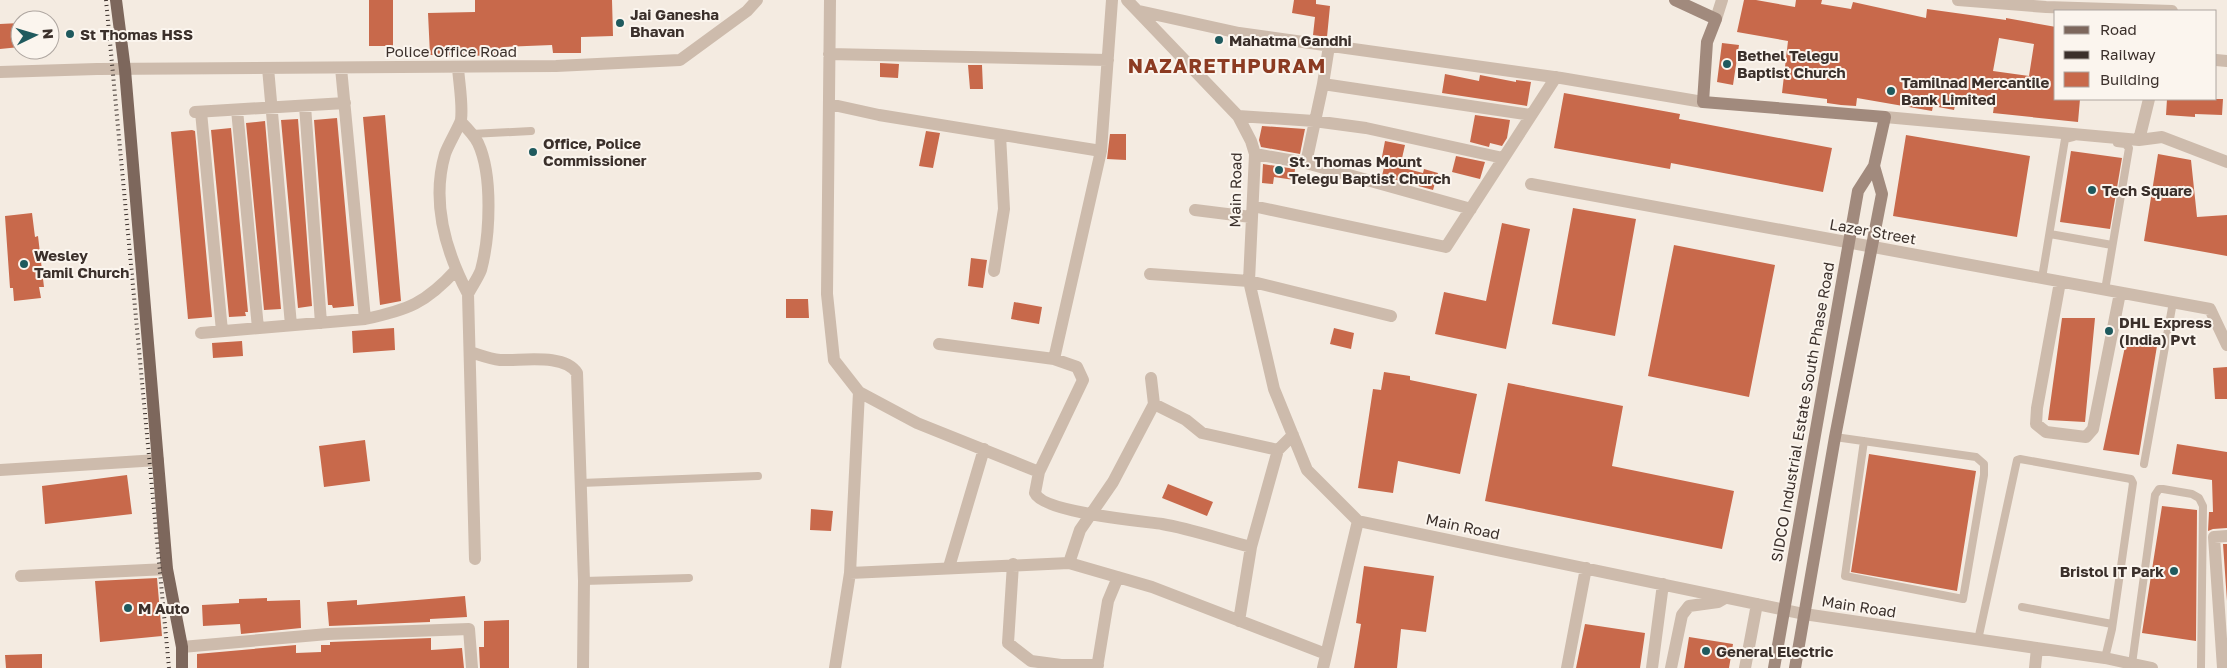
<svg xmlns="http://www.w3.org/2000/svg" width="2227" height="668" font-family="'Golos Text',sans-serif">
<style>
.building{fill:#c8694b;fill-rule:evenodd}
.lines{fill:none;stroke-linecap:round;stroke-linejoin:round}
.service{stroke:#cdbbac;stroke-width:8}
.minor{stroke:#cdbbac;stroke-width:12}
.secondary{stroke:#a18a7d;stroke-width:12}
.primary{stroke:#7d675c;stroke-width:12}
.rail{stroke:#3b302b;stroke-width:4;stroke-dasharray:1 4;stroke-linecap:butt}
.poi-dot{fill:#1f5a5e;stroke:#fbf5ee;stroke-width:2}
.labels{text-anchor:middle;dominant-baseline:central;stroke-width:4;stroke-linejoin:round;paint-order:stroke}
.poi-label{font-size:15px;font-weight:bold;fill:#3b302b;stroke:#fbf5ee;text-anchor:start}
.street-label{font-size:15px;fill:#3b302b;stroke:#fbf5ee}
.district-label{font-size:20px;font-weight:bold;letter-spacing:1px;fill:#8c3b22;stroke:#fbf5ee}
</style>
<rect width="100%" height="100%" fill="#f4ebe1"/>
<path class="building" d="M369,0h24v46h-24z
M475,0h137l1,36 -32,1v16h-28l-1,-8 -48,2v9l-74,-1 -2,-42 47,-1z
M1294,0h22v4l14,2 -3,31 -14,-2 2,-18 -23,-4z
M1744,0h12l39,7 1,-7h26l-1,4 30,5 2,-7 73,16 1,-9 79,11v-2l50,9v72h24l-2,23 -85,-9 1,-7 -38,-5 -2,9 -21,-4 -1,5 -75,-13 -1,8 -15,-1 -14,-2v-4l-45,-6 6,-52 -51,-9zM1999,38l35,6 -5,32 -36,-5z
M20,23v24l-20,2v-25z
M1722,43l17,2 -6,40 -16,-3z
M880,63l19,1 -1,14 -18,-1z
M968,65h14l1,24h-13z
M1445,74l34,7 1,-6 36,7v-2l15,2 -4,24 -85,-13z
M1564,93l116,21 -1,5 153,29 -9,44 -152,-29 -1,6 -116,-21z
M2167,99h56l-1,16 -27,-1v3l-29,-2z
M385,115l16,186 -21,4 -17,-188z
M1475,115l35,5 -3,18 -5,8 -12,-3 -1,4 -19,-5z
M337,118l17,188 -21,2 -1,-3h-4l-14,-185z
M298,119l14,187 -14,2 -17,-188z
M265,121l16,188 -17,1 -18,-187z
M1262,126l43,3 -5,25 -39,-7 -2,-7z
M231,128l17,184h-3l1,4 -17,1 -18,-187z
M192,130l3,1 17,186 -24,2 -17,-187z
M926,131l14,2 -7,35 -14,-2z
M1110,134h16v26l-19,-1z
M1906,135l124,21 -13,81 -124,-21z
M1385,141l20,4 -5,22 23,6 1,-4 14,4 -5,17 -51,-14 3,-13 -4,-1z
M2071,151l51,7 -12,71 -50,-7z
M2158,154l33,6 6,57 30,-2v41l-83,-15z
M1456,156l29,6 -5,17 -28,-7z
M1263,164l32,5 -1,11 -20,-3 -1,7 -11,-1z
M1573,208l63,11 -21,117 -63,-12z
M32,213l3,24 3,-1 6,51h-5l2,11 -27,3 -1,-13h-3l-5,-72z
M1502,223l28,6 -24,120 -71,-15 9,-42 42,9z
M1674,245l101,20 -26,132 -101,-21z
M971,258l16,2 -4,28 -15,-2z
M786,299h22l1,19h-23z
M1014,302l28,5 -3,17 -28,-5z
M2062,318h33l-10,104 -37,-2z
M394,328l1,22 -42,3 -1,-22z
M1334,328l20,5 -3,16 -21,-5z
M242,341l1,15 -30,2 -1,-15z
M2126,342l31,4 -18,109 -36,-5z
M2227,367v32h-12l-2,-31z
M1384,372l26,4v4l67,14 -17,80 -62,-13 -5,32 -35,-5 15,-99 8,1z
M1508,383l115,23 -11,60 122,25 -12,58 -237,-48z
M365,440l5,41 -46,6 -5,-41z
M2177,444l50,8v76l-14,1 -5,2 1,-19h4l-1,-32 -40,-6z
M1869,454l107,17 -19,120 -106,-19z
M127,475l5,39 -87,10 -3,-38z
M1168,484l45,18 -6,14 -45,-18z
M2162,506l35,4 -1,131 -54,-8z
M811,509l22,2 -2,20 -21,-1z
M2223,544h4v57z
M1364,566l70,10 -8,56 -25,-3 -4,39h-43l7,-44 -5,-1z
M157,578l5,58 -62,6 -5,-61z
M465,596l2,21 -37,2v3l-101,4 -2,-24 30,-2v5z
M267,598v3l33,-1 1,28 -60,6 -1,-10 -37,2 -1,-21 37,-2v-4z
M509,620v48h-29l-1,-21h5v-26z
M1585,624l60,9 -5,35h-64z
M1689,637l44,7 -4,24h-45z
M431,638v12l31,-2 2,20h-267v-14l99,-9v8l25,-1v-7h9v-3z
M42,654v14h-36l-1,-13z"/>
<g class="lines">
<path class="service" d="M471,134l60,-3
M2050,234l62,11
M2042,278l23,-139 8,-2
M2105,290l24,-142 -4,-4 -8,-1
M1835,437l141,20 8,7v11l-21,124 -118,-23 19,-135
M2144,464l29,-162
M581,483l177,-7
M584,581l105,-3
M2022,607l90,17
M1978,640l39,-180 3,-1 111,20 2,4 -21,146 -7,29
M2132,664l23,-169 4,-6h4l29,5 7,4 4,8 -2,162"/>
<path class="minor" d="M830,0l-3,294 7,66 25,32 58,31 122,49 -4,21c7,19 106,28 127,31 30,5 60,16 89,23
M1127,0l111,116 13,25 4,13 -6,127 25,108 33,81 51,51 446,93 301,44 47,10
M1958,0l88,7 126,4
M1139,11l100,22 322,45 142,24
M1716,19l6,-19
M829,54l279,6
M2216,60l11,1
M458,67c1,17 5,36 3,53 -1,5 -13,25 -16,34 -14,48 1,98 23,140l7,265
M268,68l23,257
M341,68l24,251
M0,72l97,-3 459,-3 124,-6 67,-49 10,-11
M1323,84l208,31
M829,104l50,11 222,36
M305,106l16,217
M237,110l21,218
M195,112l150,-9
M201,112l21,219
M1238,116l76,5 52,7 137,30
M1885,117l254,23 23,-3 65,25
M461,122c6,6 13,13 17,21 15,32 12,93 3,127 -3,8 -9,16 -13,24
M2139,140l10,-41
M1255,154l51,9 165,46
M1306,163l17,-79 6,-38
M1531,184l679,125 17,36
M1253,206l193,41 110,-170
M1195,210l56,7
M994,271l10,-62 -4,-74
M1150,274l99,7 142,35
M2060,282l-23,126 -1,16 10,8 40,5 7,-8 27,-136
M201,333l164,-14c43,-9 61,-16 91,-49
M939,344l115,15 23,8 6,13 -44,92
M470,352c10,3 20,7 30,8 22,1 64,-7 77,13l7,208 -1,87
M1054,359l47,-208 11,-151
M1154,404l32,16 16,13 76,17
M0,470l158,-10
M1069,563l11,-33 33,-48 41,-78 -3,-26
M1013,564l-5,79 23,18 30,4h37
M949,567l35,-118
M850,573l219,-10 83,24 174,67
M21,576l146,-7
M1239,621l12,-74 27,-97 15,-15
M182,647l146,-13 141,-5 3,39
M835,668l15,-95 9,-181
M1097,668l11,-67 10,-24
M1323,668l35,-147
M1567,668l19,-100
M1652,668l11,-84
M1671,668l11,-53 7,-9 29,-4 7,-4
M1745,668l12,-64
M2035,668l2,-20
M2223,668l-9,-131 13,-1"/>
<path class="secondary" d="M1675,0l41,19 -9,23 -4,60 182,15 -11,49 -16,25 -84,477
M1795,668l40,-231 47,-243 -8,-28"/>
<path class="primary" d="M116,0l9,70 42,499 15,78v21"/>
<path class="rail" d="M106,0l63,668"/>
</g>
<g class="poi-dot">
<circle cx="620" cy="23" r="5"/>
<circle cx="70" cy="34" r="5"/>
<circle cx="1219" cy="40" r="5"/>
<circle cx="1727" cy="64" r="5"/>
<circle cx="1891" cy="91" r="5"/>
<circle cx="533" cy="152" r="5"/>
<circle cx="1279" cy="170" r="5"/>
<circle cx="2092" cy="190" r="5"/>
<circle cx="24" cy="264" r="5"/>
<circle cx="2109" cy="331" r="5"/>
<circle cx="2174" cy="571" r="5"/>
<circle cx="128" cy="608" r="5"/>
<circle cx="1706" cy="651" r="5"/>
</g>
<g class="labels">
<g class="poi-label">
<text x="630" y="14">Jai Ganesha<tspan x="630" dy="17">Bhavan</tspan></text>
<text x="80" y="34">St Thomas HSS</text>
<text x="1229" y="40">Mahatma Gandhi</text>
<text x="1737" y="55">Bethel Telegu<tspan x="1737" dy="17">Baptist Church</tspan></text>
<text x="1901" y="82">Tamilnad Mercantile<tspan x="1901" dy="17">Bank Limited</tspan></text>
<text x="543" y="143">Office, Police<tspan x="543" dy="17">Commissioner</tspan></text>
<text x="1289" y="161">St. Thomas Mount<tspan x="1289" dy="17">Telegu Baptist Church</tspan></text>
<text x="2102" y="190">Tech Square</text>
<text x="34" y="255">Wesley<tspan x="34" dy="17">Tamil Church</tspan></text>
<text x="2119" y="322">DHL Express<tspan x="2119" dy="17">(India) Pvt</tspan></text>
<text x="2164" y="571" text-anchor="end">Bristol IT Park</text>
<text x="138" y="608">M Auto</text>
<text x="1716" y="651">General Electric</text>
</g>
<g class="street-label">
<text x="451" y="51">Police Office Road</text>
<text transform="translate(1235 190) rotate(-89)">Main Road</text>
<text transform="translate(1873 231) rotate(10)">Lazer Street</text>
<text transform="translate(1802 412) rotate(-80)">SIDCO Industrial Estate South Phase Road</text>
<text transform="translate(1463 526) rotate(12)">Main Road</text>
<text transform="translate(1859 606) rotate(9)">Main Road</text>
</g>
<g class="district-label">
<text x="1227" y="65">NAZARETHPURAM</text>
</g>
</g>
<rect x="2054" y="10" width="162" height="90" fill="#fbf5ee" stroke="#aea6a0"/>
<rect x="2064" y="26" width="25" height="8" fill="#7d675c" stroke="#aea6a0"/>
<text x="2100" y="35" font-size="15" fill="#3b302b">Road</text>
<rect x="2064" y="51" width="25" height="8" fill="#3b302b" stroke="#aea6a0"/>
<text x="2100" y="60" font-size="15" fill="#3b302b">Railway</text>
<rect x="2064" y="72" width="25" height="15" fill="#c8694b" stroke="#aea6a0"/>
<text x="2100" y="85" font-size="15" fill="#3b302b">Building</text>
<g transform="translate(35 35) rotate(85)"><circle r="24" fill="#fbf5ee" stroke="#aea6a0"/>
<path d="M0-4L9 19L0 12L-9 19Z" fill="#1f5a5e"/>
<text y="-8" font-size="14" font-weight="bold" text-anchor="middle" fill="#3b302b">N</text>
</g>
</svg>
